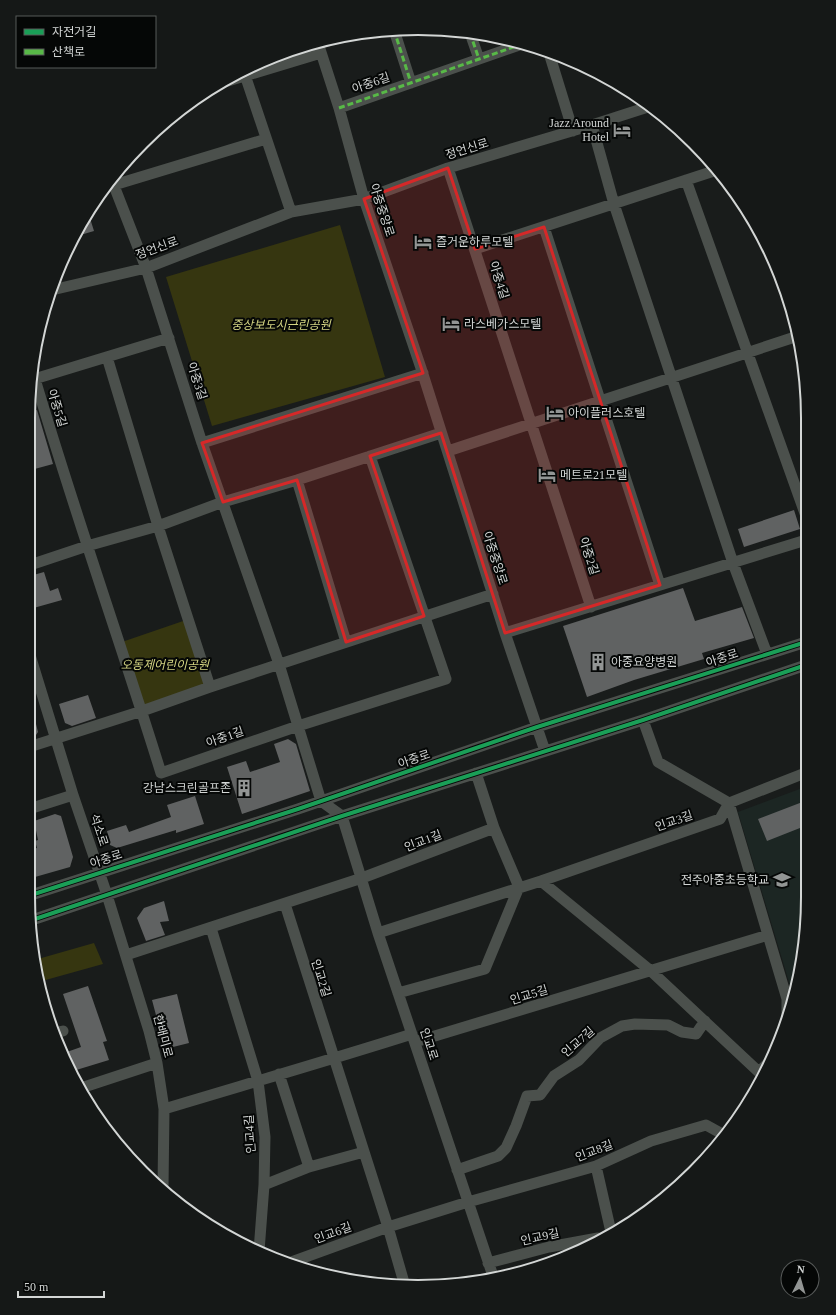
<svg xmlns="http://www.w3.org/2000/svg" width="836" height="1315" font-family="'Times New Roman','Noto Sans KR',serif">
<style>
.built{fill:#1c2623}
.green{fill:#363610}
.building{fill:#606262}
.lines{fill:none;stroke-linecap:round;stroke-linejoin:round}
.minor{stroke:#4b504c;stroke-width:11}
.quiet{stroke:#58b947;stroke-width:3;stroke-dasharray:6 3;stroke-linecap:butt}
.cycleway-casing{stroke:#050706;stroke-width:6}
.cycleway{stroke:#1a9f57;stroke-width:4}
.marked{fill:#d62828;fill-opacity:0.2;stroke:#d62828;stroke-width:3;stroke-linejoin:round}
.labels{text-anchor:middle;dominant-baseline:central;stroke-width:4;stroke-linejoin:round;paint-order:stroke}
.street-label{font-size:12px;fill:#d3d6d5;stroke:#050706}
.poi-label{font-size:12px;fill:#d3d6d5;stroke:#050706;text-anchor:start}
.park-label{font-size:12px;font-style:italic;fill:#d4d583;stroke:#050706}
.rim{fill:none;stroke:#d3d6d5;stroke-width:2}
</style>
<rect width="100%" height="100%" fill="#191c1b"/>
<path class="built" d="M805,787v161l-13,44 -54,-180z"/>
<path class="green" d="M340,225l45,152 -173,49 -46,-149z
M189,619l21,68 -68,24 -23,-68z
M94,943l9,21 -61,17 -4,-22z"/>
<path class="building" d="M89,215l5,16 -17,5z
M37,410l16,54 -22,6v-58z
M794,510l6,19 -56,18 -6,-18z
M44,572l6,19 8,-3 4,12 -32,9v-33z
M683,588l12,33 47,-14 12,31 -52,15 2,6 -70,21 -47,17 -24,-71z
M88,695l8,23 -24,8 -7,-3 -6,-19z
M29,708h3l6,24 -4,6 -5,2z
M288,739l8,5 14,47 -68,23 -15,-47 19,-6 4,11 30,-10 -6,-18z
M195,796l9,28 -28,9v-3l-59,18 -7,-3 -3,-14 19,-6 3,7 42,-15 -4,-12z
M805,801v25l-38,15 -9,-22z
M55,814l6,2 12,41 -3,10 -42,12v-29l9,-2 -2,-7 3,-1 -4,-19z
M164,901l5,20 -9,1 5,13 -19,6 -9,-23 7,-10z
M88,986l19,55 -4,1 6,18 -36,11 -9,-18 17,-6 -18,-53z
M177,994l12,49 -24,6 -13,-49z"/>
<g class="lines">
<path class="minor" d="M394,30l17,53
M470,33l9,26
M318,43l21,65 25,91 57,169 84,265 40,118
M549,53l24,78
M245,75l46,137
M218,84l103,-31
M339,108l186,-65
M592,125l22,79 119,359 34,91
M448,168l143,439
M111,178l35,90 56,175 77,221 42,137 21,15 36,117 116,346
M686,180l121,339
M114,185l152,-46
M544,227l116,358
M475,249l242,-79
M52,290l94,-22 145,-56 73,-13 84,-31 144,-43 59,-19
M107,357l51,169 52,161
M35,379c39,132 85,262 126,394l137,-47 148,-47 -76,-223
M31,380l138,-42
M202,443l221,-70
M448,451l350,-115
M297,480l49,162
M30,565l57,-19 71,-20 65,-24 74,-22 144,-47
M505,633l301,-93
M30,655l43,140 34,100 42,136 8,32 7,46 -1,79
M643,720l15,42 71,41 58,196v15
M29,747l113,-36 68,-24 283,-93
M29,809l44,-14
M541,881l110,90 111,104
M28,896l270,-87 239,-82 269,-85
M285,904l103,323 17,59
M32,920l310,-104 301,-96 163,-55
M211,928l47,153 7,56 -1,48 -5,66
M378,933l163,-52 179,-62 9,-16 76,-30
M126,955l236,-77 132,-50
M398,993l87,-24 34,-82 -25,-59 -18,-55
M54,1033l9,-2
M415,1042l353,-107
M759,1072l10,-10
M279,1074l30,93
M81,1088l76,-25
M164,1109c83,-25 166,-49 248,-75
M596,1166l15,66
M457,1170l41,-14 8,-8 10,-22 11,-30 13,-1 14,-19 25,-16 21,-22 22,-12 13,-2 33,1 14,7 14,2 9,-13
M264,1185l45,-18 55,-15
M488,1263l61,-16 49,-9
M286,1264l102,-37 80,-25 128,-36 55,-25 55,-16 20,11"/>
<path class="quiet" d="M394,30l17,53
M470,33l9,26
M339,108l186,-65"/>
<g class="cycleway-casing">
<path id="cycleway" d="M28,896l270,-87 239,-82 269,-85
M32,920l310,-104 301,-96 163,-55"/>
</g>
<use href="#cycleway" class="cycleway"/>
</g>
<path class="marked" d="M448,168l27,81 69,-22 116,358 -155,48 -64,-200 -71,23 54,160 -78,26 -49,-162 -74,22 -21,-59 221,-70 -59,-174z"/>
<defs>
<g id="hotel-bare" transform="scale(1.38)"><path d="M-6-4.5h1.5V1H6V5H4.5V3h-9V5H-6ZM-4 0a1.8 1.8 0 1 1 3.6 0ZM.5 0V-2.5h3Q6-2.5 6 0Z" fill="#929594" stroke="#050706" stroke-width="2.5" paint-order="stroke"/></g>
<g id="building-bare" transform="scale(1.38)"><path d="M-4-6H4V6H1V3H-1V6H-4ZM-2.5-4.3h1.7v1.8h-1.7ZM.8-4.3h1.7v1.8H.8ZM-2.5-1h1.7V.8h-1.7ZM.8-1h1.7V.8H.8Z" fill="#929594" stroke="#050706" stroke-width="2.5" paint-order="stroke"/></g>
<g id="school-bare" transform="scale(1.38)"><path d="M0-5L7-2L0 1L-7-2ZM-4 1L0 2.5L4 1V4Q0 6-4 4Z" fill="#929594" stroke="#050706" stroke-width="2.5" paint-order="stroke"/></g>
</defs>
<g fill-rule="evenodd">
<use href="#hotel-bare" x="622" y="130"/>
<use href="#hotel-bare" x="423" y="242"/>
<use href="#hotel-bare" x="451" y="324"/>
<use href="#hotel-bare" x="555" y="413"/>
<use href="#hotel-bare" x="547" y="475"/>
<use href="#building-bare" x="598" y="662"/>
<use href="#building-bare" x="244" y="788"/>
<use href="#school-bare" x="782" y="880"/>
</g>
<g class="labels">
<g class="street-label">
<text transform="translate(371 83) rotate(-19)">아중6길</text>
<text transform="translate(467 149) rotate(-17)">정언신로</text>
<text transform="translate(382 210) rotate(72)">아중중앙로</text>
<text transform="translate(157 248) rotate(-20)">정언신로</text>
<text transform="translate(499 280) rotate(72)">아중4길</text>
<text transform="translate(197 381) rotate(72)">아중3길</text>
<text transform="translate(57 408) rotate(73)">아중5길</text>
<text transform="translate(589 556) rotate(72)">아중2길</text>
<text transform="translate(495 558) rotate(72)">아중중앙로</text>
<text transform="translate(722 658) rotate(-18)">아중로</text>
<text transform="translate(225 737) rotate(-19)">아중1길</text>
<text transform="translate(414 759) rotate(-19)">아중로</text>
<text transform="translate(674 821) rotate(-19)">인교3길</text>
<text transform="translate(99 830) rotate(72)">석소로</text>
<text transform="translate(423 841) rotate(-21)">인교1길</text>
<text transform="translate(106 859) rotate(-18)">아중로</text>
<text transform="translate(321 978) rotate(72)">인교2길</text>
<text transform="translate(529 995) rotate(-17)">인교5길</text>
<text transform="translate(163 1036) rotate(75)">한배미로</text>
<text transform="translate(578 1042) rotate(-41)">인교7길</text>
<text transform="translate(429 1044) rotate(72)">인교로</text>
<text transform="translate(250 1134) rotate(-94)">인교4길</text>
<text transform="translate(594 1151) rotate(-21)">인교8길</text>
<text transform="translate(333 1233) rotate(-20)">인교6길</text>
<text transform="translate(540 1237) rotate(-13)">인교9길</text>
</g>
<g class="poi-label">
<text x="609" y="123" text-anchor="end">Jazz Around<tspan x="609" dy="14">Hotel</tspan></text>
<text x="436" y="242">즐거운하루모텔</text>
<text x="464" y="324">라스베가스모텔</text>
<text x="568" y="413">아이플러스호텔</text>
<text x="560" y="475">메트로21모텔</text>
<text x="611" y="662">아중요양병원</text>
<text x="231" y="788" text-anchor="end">강남스크린골프존</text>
<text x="769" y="880" text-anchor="end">전주아중초등학교</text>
</g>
<g class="park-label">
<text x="281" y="325">중상보도시근린공원</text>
<text x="165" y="665">오동제어린이공원</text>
</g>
</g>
<path d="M0 0H836V1315H0ZM418 35H418A383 383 0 0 1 801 418V897A383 383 0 0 1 418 1280H418A383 383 0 0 1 35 897V418A383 383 0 0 1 418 35Z" fill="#151817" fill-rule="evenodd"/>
<path class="rim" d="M418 35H418A383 383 0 0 1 801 418V897A383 383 0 0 1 418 1280H418A383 383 0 0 1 35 897V418A383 383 0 0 1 418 35Z"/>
<rect x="16" y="16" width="140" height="52" fill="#050706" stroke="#575a59"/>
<rect x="24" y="29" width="20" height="6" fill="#1a9f57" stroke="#575a59"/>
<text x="52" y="36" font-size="12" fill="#d3d6d5">자전거길</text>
<rect x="24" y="49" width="20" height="6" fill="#58b947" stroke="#575a59"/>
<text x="52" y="56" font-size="12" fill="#d3d6d5">산책로</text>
<g transform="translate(800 1279) rotate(5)"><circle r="19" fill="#050706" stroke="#575a59"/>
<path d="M0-3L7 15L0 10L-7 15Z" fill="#929594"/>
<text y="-6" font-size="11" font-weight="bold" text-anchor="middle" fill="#d3d6d5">N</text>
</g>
<path d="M18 1291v6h86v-6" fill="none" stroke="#d3d6d5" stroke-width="2"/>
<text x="24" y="1291" font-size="12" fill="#d3d6d5" stroke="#050706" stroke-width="3" paint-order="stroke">50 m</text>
</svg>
